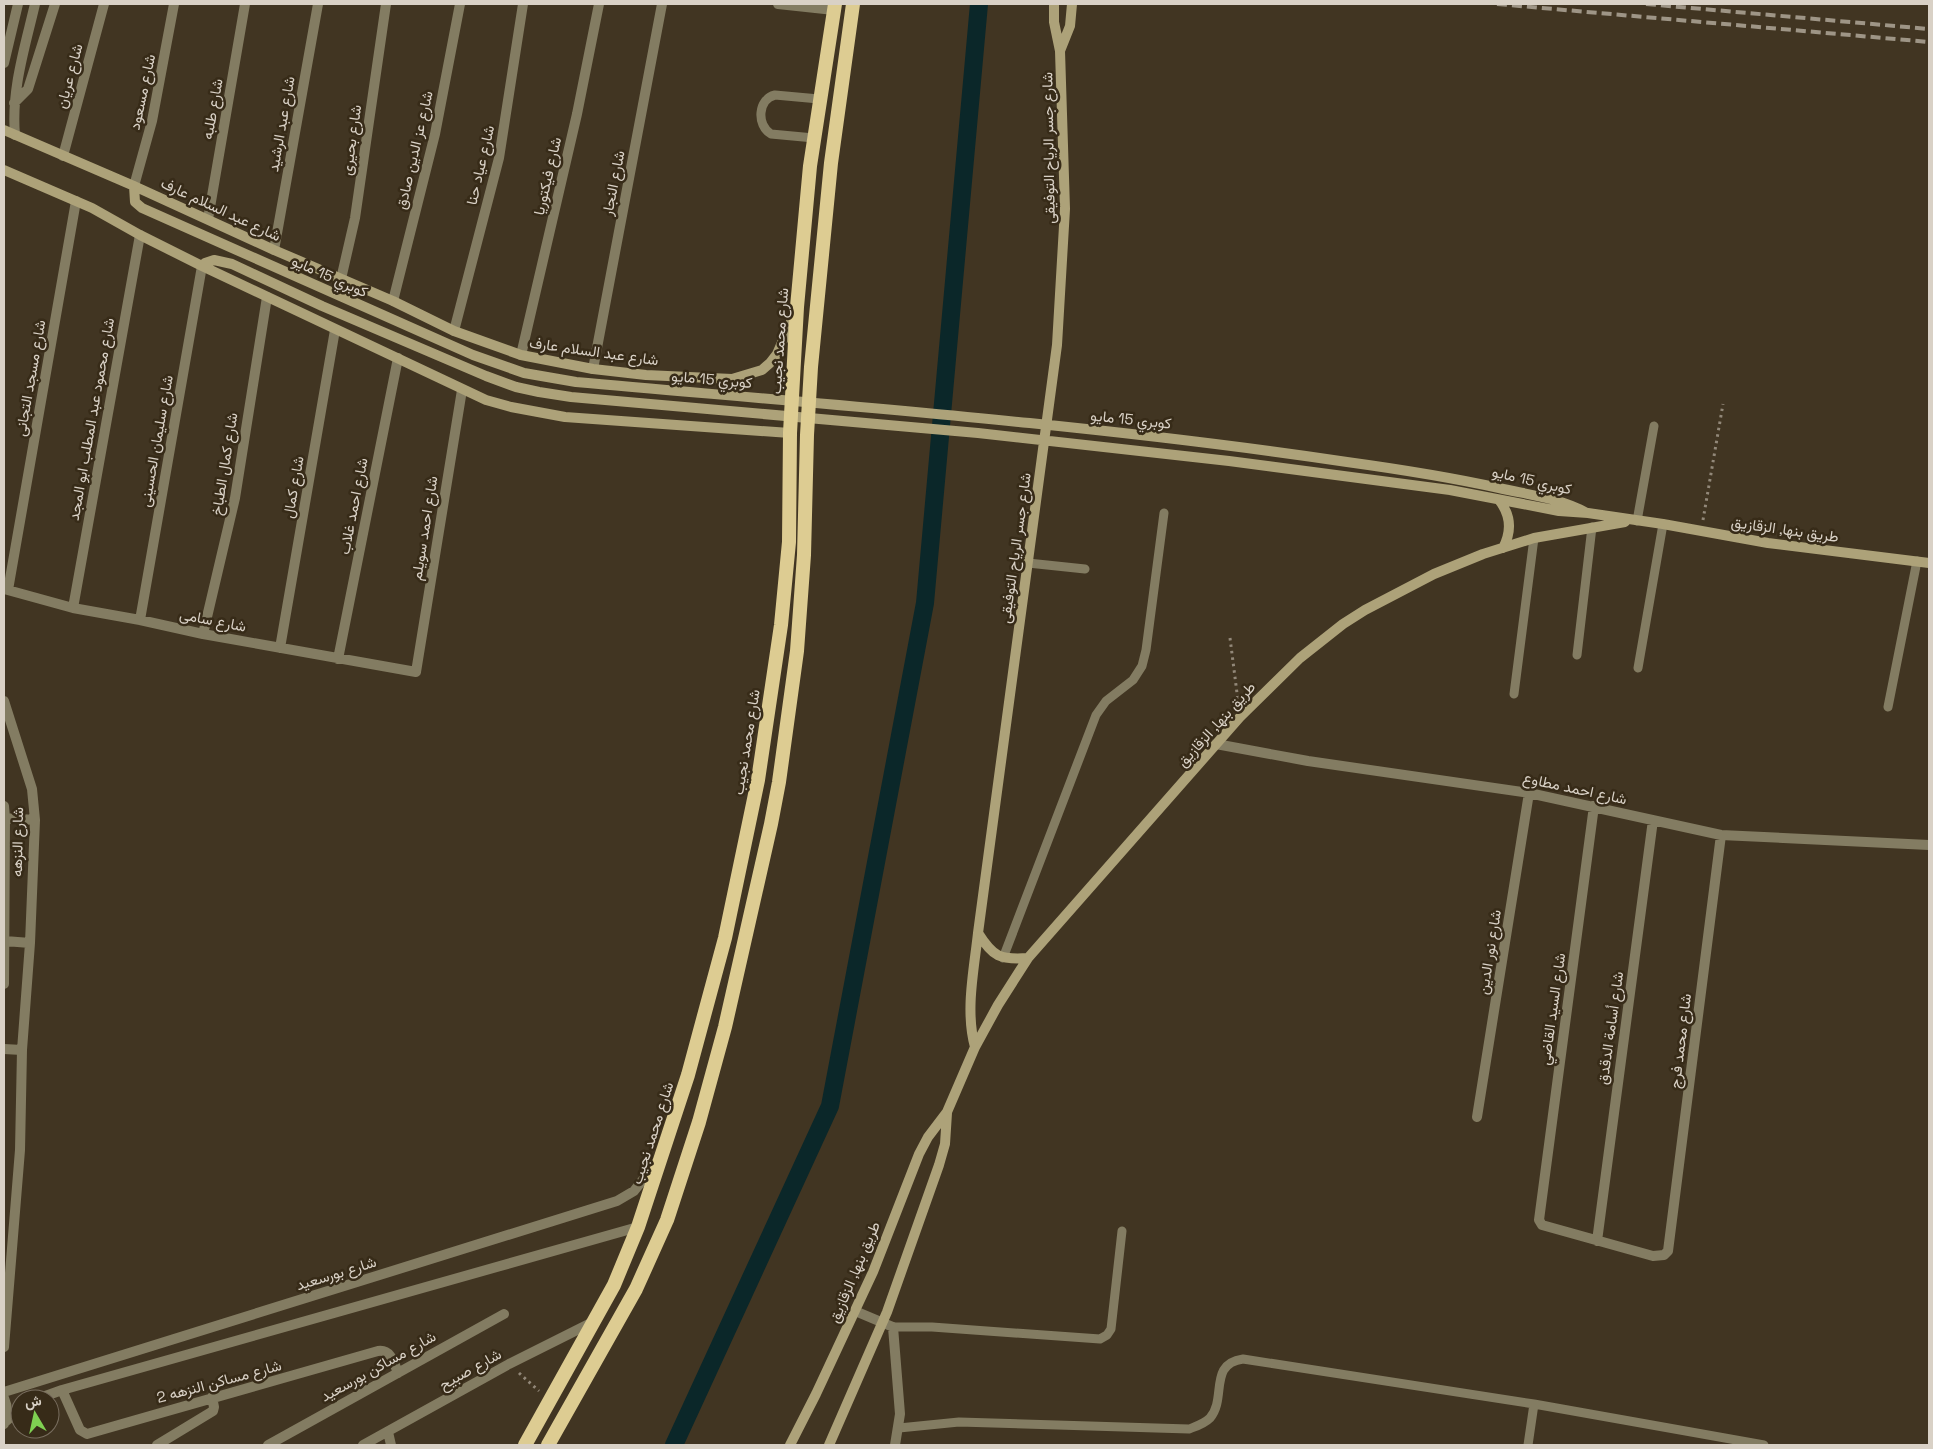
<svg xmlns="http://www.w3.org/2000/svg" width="1933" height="1449" font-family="'Space Grotesk',Vazirmatn,sans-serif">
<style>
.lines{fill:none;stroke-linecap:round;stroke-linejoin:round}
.canal{stroke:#0b2729;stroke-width:18}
.path{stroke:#928879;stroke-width:3;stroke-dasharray:2.5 4;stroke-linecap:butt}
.service{stroke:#837c62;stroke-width:9}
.minor{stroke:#837c62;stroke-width:10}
.secondary{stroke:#ada279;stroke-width:10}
.trunk{stroke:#ddcc92;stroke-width:14}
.rail{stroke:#9e9586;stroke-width:4;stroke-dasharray:10 5;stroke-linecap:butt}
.labels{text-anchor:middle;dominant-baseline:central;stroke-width:5;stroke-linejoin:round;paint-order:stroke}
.street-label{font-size:15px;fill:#d9d1c6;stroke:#372b18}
</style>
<rect width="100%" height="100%" fill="#413522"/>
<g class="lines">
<path class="canal" d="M674,1445l156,-339 95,-503 54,-599"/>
<path class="path" d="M1703,520l20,-116
M1230,638l8,63
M519,1373l20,18"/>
<path class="service" d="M814,138l-43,-4c-15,-9 -13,-35 4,-39l44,4
M1637,521l17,-95
M1028,563l57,6
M1577,655l15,-128
M1638,668l25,-144
M1514,694l20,-156
M1888,707l29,-146
M1003,958l93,-243 10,-14 27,-21 9,-14 4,-16 18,-137
M893,1327h39l168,12 7,-4 4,-6 11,-98
M899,1428l60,-6 230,7c8,-3 15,-5 21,-11 17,-20 -2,-54 33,-59l291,45 230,41
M1528,1445l6,-41"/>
<path class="minor" d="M778,4l56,6
M4,63l14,-59
M14,103l14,-14 27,-85
M15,135c-4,-45 10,-88 20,-131
M63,156l41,-152
M134,186l18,-65 22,-117
M208,219l37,-215
M274,250l44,-246
M341,279l14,-61 31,-214
M393,301l42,-167 25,-130
M454,331l45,-173 24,-154
M521,355l56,-241 22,-110
M593,369l69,-365
M4,589l69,19 67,12 63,14 213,38 46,-282
M8,590l68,-389
M73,608l67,-373
M140,620l62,-354
M203,634l32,-136 32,-201
M280,648l55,-318
M338,659l60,-301
M4,701l28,88 3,31 -5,123 -8,107 -2,100 -16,197
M1216,744l92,17 221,32 192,42 208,10
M4,806l1,12 -1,166
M1594,806l-55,414 3,5 111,31 11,-1 4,-4 53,-416
M4,818l31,2
M5,941l25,2
M4,1049l18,1
M1477,1117l52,-324
M1597,1241l56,-421
M855,1311l38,16 7,87 -5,31
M62,1390l18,40 7,4 291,-83c13,-2 16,12 20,22
M4,1392l613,-191 17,-10 23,-29
M4,1398c4,9 4,17 0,26
M37,1399l25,-9 576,-163
M5,1422l15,-13
M388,1432l3,13
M157,1445l56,-34 1,-4 -2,-10
M268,1445l236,-131
M363,1445l146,-81 84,-42"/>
<path class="secondary" d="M1060,51l10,-25 2,-22
M4,130l130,56 140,64 119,51 61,30 67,24 72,14 53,6 86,4 30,-9 8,-7 7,-9 17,-39
M4,170l88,38 48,27 62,31 284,134 25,7 54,10 225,16
M134,186l1,16 7,6 331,147 51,18 52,9c257,23 515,42 771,80 51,7 102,15 152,26 30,7 61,10 88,25
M202,266l3,-3 9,-3 18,4 90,42 164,70 30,11 23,5 32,5 407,36 251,28 221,29 109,21 29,2 75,11 105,19 161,20
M1499,500c12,15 13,31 4,48
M978,933c15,24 22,27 50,25
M975,1047c-10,-36 -1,-77 3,-114l79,-588 8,-136 -5,-158 -6,-29v-18
M790,1445l26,-51 57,-122 46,-118 9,-17 19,-25 28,-65 23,-42 30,-47 212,-241 60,-59 43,-34 22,-14 69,-36 49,-20 51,-16 91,-16
M829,1445l58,-133 52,-147 6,-21 2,-31"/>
<path class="trunk" d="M525,1445l89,-160 24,-58 50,-152 37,-137 33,-158 23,-155 8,-83 1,-109 7,-126 13,-141 25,-162
M548,1445l88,-156 31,-69 32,-98 26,-95 46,-203 8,-42 18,-131 7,-96 3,-120 4,-68 20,-204 22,-159"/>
<path class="rail" d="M1497,4l432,38
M1646,4l283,25"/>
</g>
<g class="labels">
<g class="street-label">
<text transform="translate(69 76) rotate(-75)">شارع عريان</text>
<text transform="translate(142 92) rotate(-78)">شارع مسعود</text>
<text transform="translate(212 109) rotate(-80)">شارع طلبه</text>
<text transform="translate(281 124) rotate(-80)">شارع عبد الرشيد</text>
<text transform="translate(351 140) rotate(-82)">شارع بحيرى</text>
<text transform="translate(1048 148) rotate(-91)">شارع جسر الرياح التوفيقى</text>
<text transform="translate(414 150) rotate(-77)">شارع عز الدين صادق</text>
<text transform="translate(480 165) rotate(-77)">شارع عياد حنا</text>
<text transform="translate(547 176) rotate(-77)">شارع فيكتوريا</text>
<text transform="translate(613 183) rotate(-79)">شارع النجار</text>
<text transform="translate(221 209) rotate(25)">شارع عبد السلام عارف</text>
<text transform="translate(330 276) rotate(24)">كوبري 15 مايو</text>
<text transform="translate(779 341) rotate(-86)">شارع محمد نجيب</text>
<text transform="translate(594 351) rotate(8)">شارع عبد السلام عارف</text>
<text transform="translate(30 378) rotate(-80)">شارع مسجد التجانى</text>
<text transform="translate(712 379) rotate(5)">كوبري 15 مايو</text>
<text transform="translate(91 419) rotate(-80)">شارع محمود عبد المطلب ابو المجد</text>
<text transform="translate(1131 419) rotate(6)">كوبري 15 مايو</text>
<text transform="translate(156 441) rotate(-80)">شارع سليمان الحسينى</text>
<text transform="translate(224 464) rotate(-81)">شارع كمال الطباخ</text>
<text transform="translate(1532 480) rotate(13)">كوبري 15 مايو</text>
<text transform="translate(293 487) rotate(-80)">شارع كمال</text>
<text transform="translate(353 506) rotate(-79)">شارع احمد غلاب</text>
<text transform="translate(424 528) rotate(-81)">شارع احمد سويلم</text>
<text transform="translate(1785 529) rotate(8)">طريق بنها, الزقازيق</text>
<text transform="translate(1015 548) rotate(-82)">شارع جسر الرياح التوفيقى</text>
<text transform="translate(213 620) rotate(11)">شارع سامى</text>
<text transform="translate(1216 724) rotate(-48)">طريق بنها, الزقازيق</text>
<text transform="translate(746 742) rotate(-81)">شارع محمد نجيب</text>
<text transform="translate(1575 788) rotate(12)">شارع احمد مطاوع</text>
<text transform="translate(17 842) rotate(-89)">شارع النزهه</text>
<text transform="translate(1489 952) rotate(-81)">شارع نور الدين</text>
<text transform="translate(1552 1009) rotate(-82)">شارع السيد القاضي</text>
<text transform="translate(1610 1028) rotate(-82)">شارع أسامة الدقدق</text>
<text transform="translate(1680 1041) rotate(-83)">شارع محمد فرج</text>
<text transform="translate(652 1133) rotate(-72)">شارع محمد نجيب</text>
<text transform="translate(854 1272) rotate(-67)">طريق بنها, الزقازيق</text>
<text transform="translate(336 1273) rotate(-17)">شارع بورسعيد</text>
<text transform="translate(378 1366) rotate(-29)">شارع مساكن بورسعيد</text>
<text transform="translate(470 1369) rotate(-29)">شارع صبيح</text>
<text transform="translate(219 1381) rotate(-15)">شارع مساكن النزهه 2</text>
</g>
</g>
<rect width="1933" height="1449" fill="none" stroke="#d9d1c6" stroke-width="10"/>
<g transform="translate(35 1414) rotate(351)"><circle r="24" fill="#372b18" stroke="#786d5e"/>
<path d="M0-4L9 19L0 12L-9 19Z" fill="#7fd052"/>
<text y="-8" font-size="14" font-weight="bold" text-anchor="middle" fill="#d9d1c6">ش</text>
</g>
</svg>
